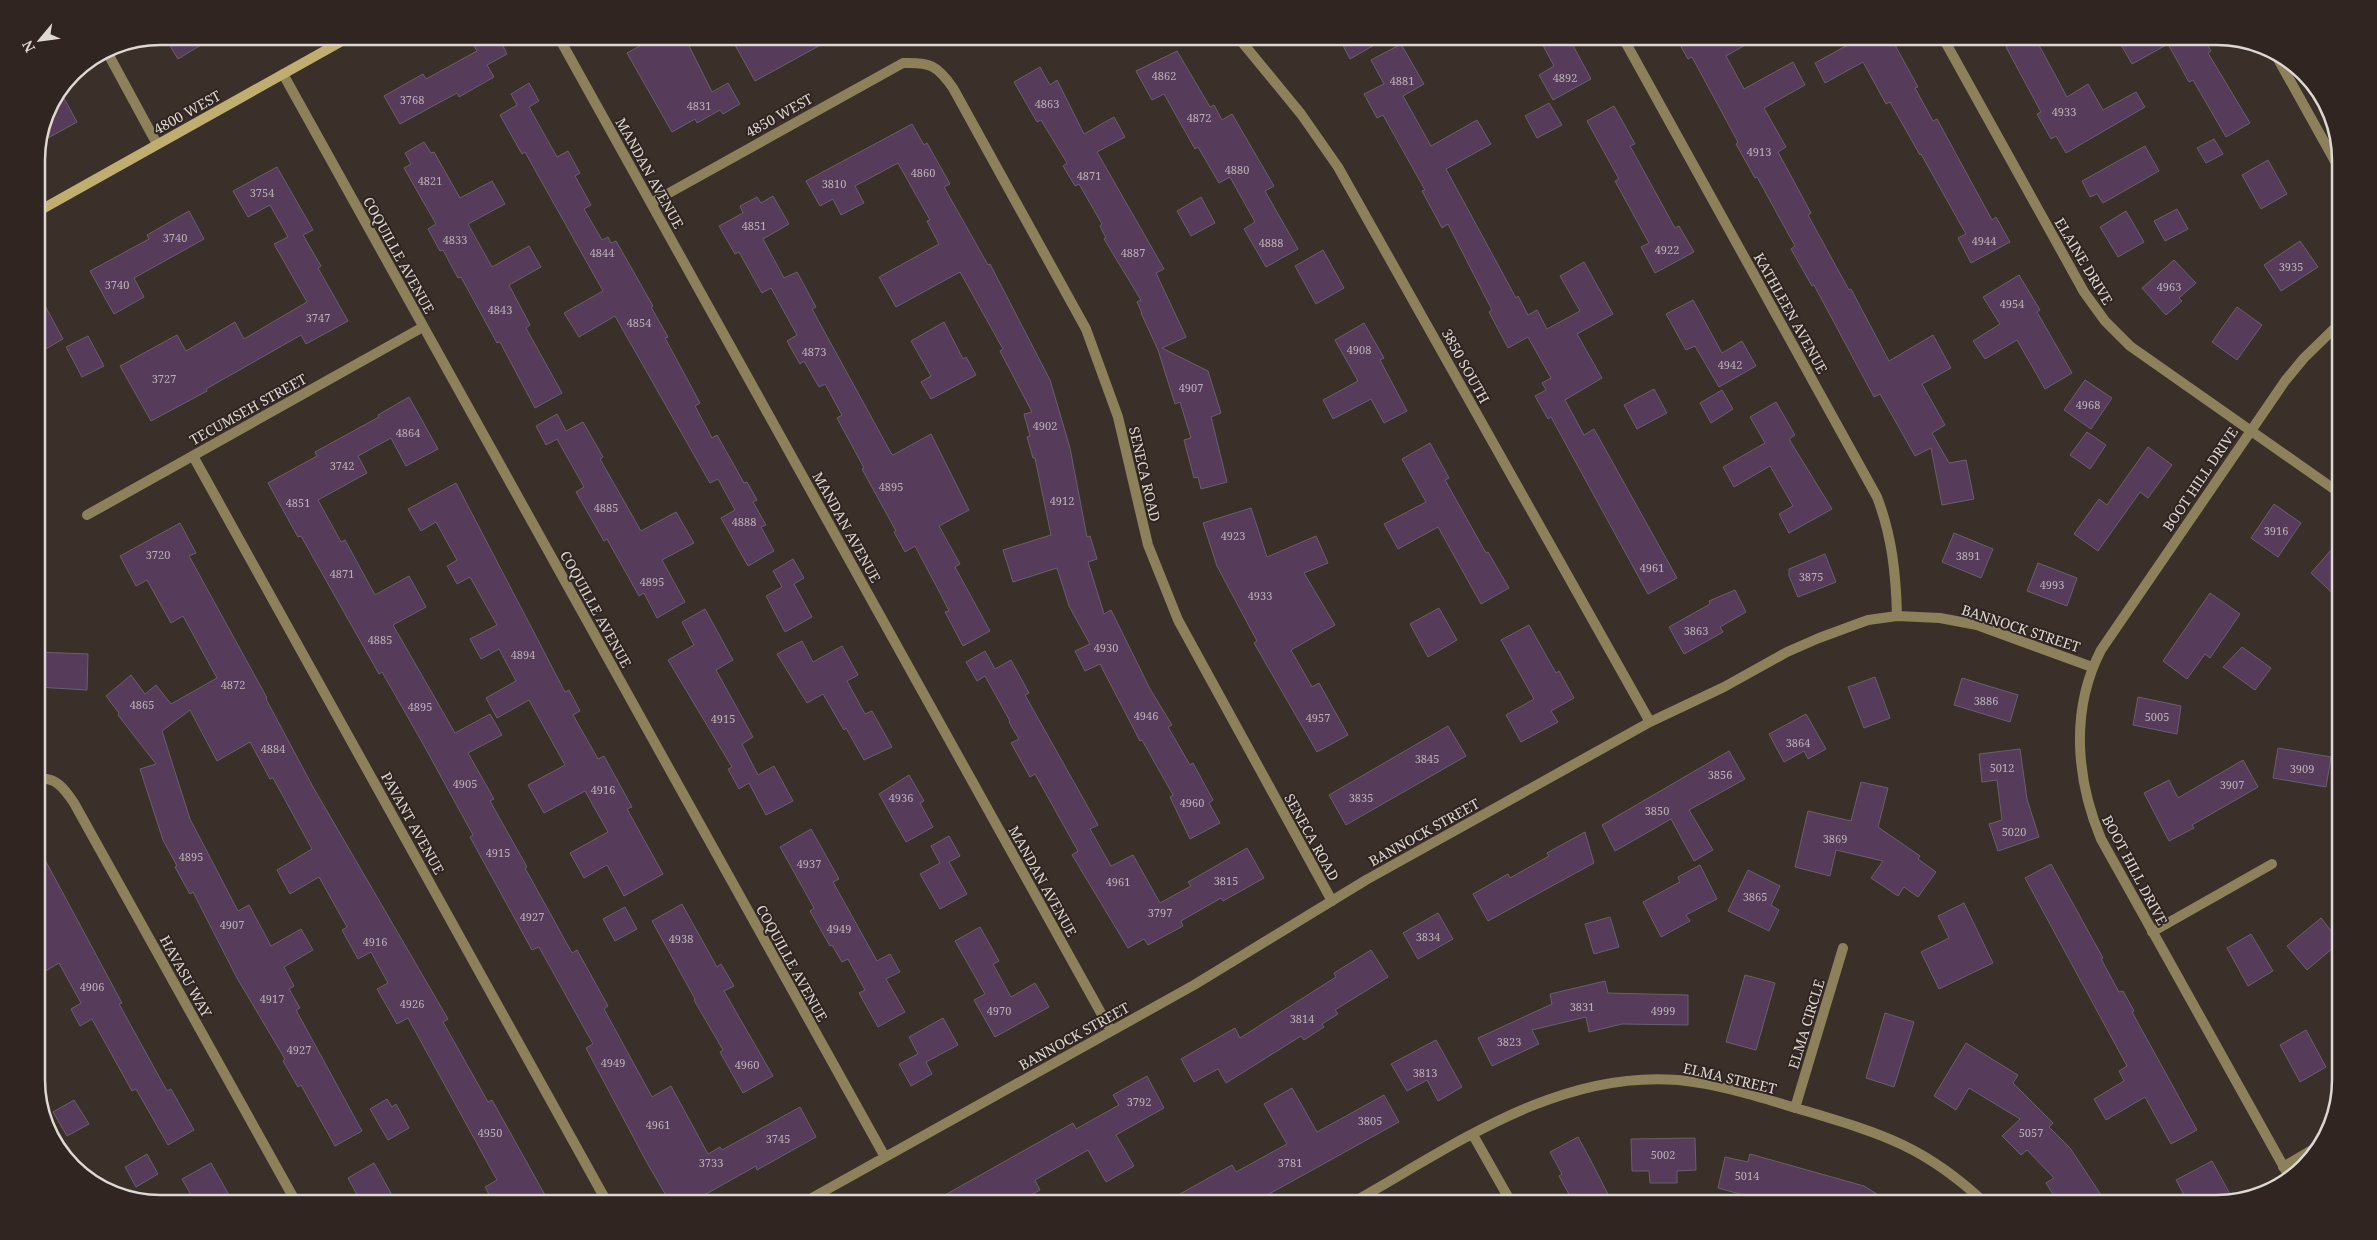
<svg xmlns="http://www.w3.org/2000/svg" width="2377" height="1240" font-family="'Noto Serif',serif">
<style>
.building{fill:#563b5b;stroke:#69606a}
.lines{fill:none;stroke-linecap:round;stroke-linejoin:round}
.minor{stroke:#8c815b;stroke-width:10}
.secondary{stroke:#bfae70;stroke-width:10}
.labels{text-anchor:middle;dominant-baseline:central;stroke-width:4;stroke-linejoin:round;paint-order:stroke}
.number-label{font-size:11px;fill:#bcb0b5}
.street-label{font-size:14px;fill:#ded7d3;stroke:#302520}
.rim{fill:none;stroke:#ded7d3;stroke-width:2.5}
</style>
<rect width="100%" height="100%" fill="#3a2f29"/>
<path class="building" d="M164,36h52l-38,23z
M492,36h6l9,18 -20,11 7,12 -35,20 -2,-4 -57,31 -16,-28 39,-22 3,5 51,-28 -3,-5z
M658,36h26l28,56 16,-9 12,21 -17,10 -3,-4 -23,13 -2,-4 -23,13 -45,-79z
M730,36h107l-82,45z
M1338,36h52l-40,23z
M1538,36h30l23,43 -38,21 -14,-25 15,-9z
M1675,36h86l-35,20 18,33 49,-27 12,23 -41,23 22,39 -8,5 33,61 -3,2 41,75 2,-1 38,72 44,-26 18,33 -29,16 23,41 -13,8 17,30 17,-3 8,39 -32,6 -11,-57 -16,8 -35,-62 -6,3 -60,-112 -2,1 -21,-37 4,-3 -38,-69 -2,1 -19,-34 2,-2 -46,-85 -4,2z
M1864,36h26l28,51 -3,1 18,33 4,-2 55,101 4,-3 14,25 -39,21 -13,-25 8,-4 -45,-80 -1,1 -30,-53 -4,2 -23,-42 -38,21 -10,-20z
M2025,36h9l33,61 21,-13 15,26 33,-18 9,15 -79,46 -10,-17 -5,3 -14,-25 4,-2 -35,-65z
M2116,36h87l8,15 -3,2 42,70 -24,14 -33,-57 -4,2 -21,-38 -36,20z
M1401,44l23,40 -21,12 28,50 46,-26 14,24 -45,25 70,129 2,-2 10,19 9,-5 10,19 33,-18 -20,-35 24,-14 29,52 -36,20 25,44 -37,22 19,35 10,-6 83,149 -29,16 -97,-177 -3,2 -13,-23 11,-6 -4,-7 9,-5 -23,-41 -20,11 -19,-36 3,-2 -44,-86 -6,4 -20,-37 3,-1 -42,-75 -6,3 -13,-24 20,-10 -13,-24z
M1177,51l33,56 4,-2 8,15 10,-6 42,72 -9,5 33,58 -32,18 -22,-38 11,-7 -25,-45 -11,6 -21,-36 -3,2 -31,-55 -12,6 -16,-29z
M1040,67l10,18 7,-5 27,54 30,-17 11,20 -28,15 67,117 -8,4 30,64 -24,11 46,23 13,42 -10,4 16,65 -26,7 -3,-12 -4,1 -10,-38 7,-2 -11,-36 -5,2 -17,-54 -17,-37h1l-5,-11 4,-2 -37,-61 2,-1 -6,-12 2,-2 -23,-40 -4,2 -12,-20 4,-3 -26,-43 -4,2 -23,-40z
M529,83l10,18 -10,6 28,50 11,-6 12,22 -5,3 16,29 -7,4 18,31 6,-3 3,6 5,-2 37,65 -2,1 17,30 -3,1 35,65 -5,3 17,32 5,-3 27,48 3,-1 10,18 -4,2 13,23 -5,2 13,24 -26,15 -27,-48 14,-8 -17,-31 -8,4 -95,-167 -36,21 -15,-24 39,-22 -78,-139 -3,2 -22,-39 17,-10 -6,-11z
M60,91l17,31 -38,21 7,-31z
M1549,103l13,22 -25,13 -12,-22z
M1614,106l21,38 -5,2 45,82 4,-2 15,26 -39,21 -14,-26 8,-4 -34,-62 4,-2 -32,-58z
M912,124l12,21 3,-2 23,41 -6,3 44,78 2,-1 60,116 20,68 17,89 3,-1 7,23 -9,3 16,52 7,-4 39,79 22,36 -4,2 22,38 3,-2 20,37 -4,3 11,20 -30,16 -20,-42 3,-2 -31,-55 -2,1 -40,-77 -15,7 -10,-20 15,-7 -21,-38 -12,-38 -44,14 -10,-32 48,-15 -16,-77h-2l-6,-21 3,-1 -6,-22 8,-2 -32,-61 3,-2 -43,-77 -64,35 -17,-30 60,-33 -12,-23 3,-1 -32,-57 -43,23 9,17 -23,12 -8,-16 -13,7 -14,-25z
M2214,139l9,15 -17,9 -9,-15z
M424,142l7,11 3,-1 26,46 32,-17 13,23 -37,20 24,43 37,-21 12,21 -32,18 21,40 -4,3 36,65 -27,15 -35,-66 -3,1 -36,-66 -3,1 -15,-28 -3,1 -12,-22 8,-5 -32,-56 7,-4 -6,-11z
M2145,146l14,25 -56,32 -6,-9 -7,3 -8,-16z
M2268,160l19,34 -26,15 -19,-34z
M277,167l36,63 -10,5 18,31 -3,2 30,53 -42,23 -5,-9 -95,54 1,2 -56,30 -31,-55 57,-31 9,16 49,-29 9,17 63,-37 -33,-58 14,-7 -18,-32 -22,12 -15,-26z
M773,196l16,28 -26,15 21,39 13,-6 19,35 -4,2 79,144 2,2 38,-21 38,76 -30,16 21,38 -5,3 35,64 -27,15 -18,-34 4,-1 -9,-18 -25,-47 -10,6 -11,-20 2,-1 -34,-62 2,-1 -27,-50 5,-3 -17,-31 -6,3 -15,-26 -4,3 -13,-23 10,-6 -26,-47 -9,5 -23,-41 -4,2 -16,-28 24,-13 -3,-7 17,-9 4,6z
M1201,197l14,26 -24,13 -14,-25z
M2177,209l11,20 -23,12 -11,-20z
M189,211l15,28 -70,39 10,19 -30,17 -24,-43 59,-32 -2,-4z
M2126,211l18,31 -26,15 -18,-30z
M2300,241l18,26 -37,24 -17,-26z
M1323,250l21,38 -28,16 -21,-38z
M2174,260l22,23 -17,15 3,3 -16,14 -24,-27z
M2019,275l21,35 -3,2 35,61 -27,16 -28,-49 -32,19 -12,-18 27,-17 -17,-27z
M37,291l26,48 -26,15z
M1693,300l29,53 20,-12 14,25 -37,21 -24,-41 -9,4 -20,-36z
M2237,307l25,18 -25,35 -25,-18z
M944,322l19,37 3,-2 10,18 -45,24 -10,-17 10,-6 -20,-35z
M1364,323l20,35 -4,2 27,51 -23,12 -13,-24 -38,20 -10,-19 35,-19 -23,-41z
M88,336l16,30 -22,11 -16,-30z
M2085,380l27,18 -21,31 -27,-19z
M1654,389l13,24 -30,16 -13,-24z
M1722,390l11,19 -22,14 -11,-20z
M409,397l29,52 -32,17 -15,-28 -33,18 9,17 -49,27 23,42 4,-2 30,55 34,-19 17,31 -33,18 62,108 35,-19 12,21 -34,18 26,46 -4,2 37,66 -2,1 47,85 5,-3 31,56 -4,3 48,88 19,-11 37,68 12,-7 2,3 78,-43 16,30 -59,33 -1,-4 -68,38h-17l-25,-43 -60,-113 7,-4 -54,-97 -7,3 -62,-113 3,-2 -51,-93 -40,-70 -3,2 -78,-138 -3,1 -30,-54 49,-27 -2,-4 64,-35 -1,-2z
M1776,402l19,33 -6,4 43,70 -43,24 -10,-19 14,-8 -23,-40 -36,21 -11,-20 42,-24 -15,-26z
M557,414l9,17 17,-9 20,35 -3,2 41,72 35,-19 18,31 -32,17 23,42 -28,16 -13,-25 -5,3 -32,-57 -3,2 -28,-49 8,-5 -27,-48 -11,6 -10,-19z
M2087,432l19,13 -16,24 -20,-14z
M1430,443l19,35 -4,2 41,73 2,-1 21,36 -28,16 -43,-77 -40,22 -14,-25 42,-22 -24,-43z
M2148,447l24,18 -24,33 -8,-6 -42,59 -24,-17 25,-35 8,6z
M456,483l109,209 4,-2 11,21 -7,4 25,44 6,-3 28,51 -5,2 36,65 -39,22 -17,-31 -23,13 -14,-25 38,-21 -23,-41 -41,22 -16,-28 37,-20 -36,-65 -32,18 -11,-20 30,-17 -17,-32 -18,10 -11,-20 27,-14 -27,-48 -13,7 -10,-18 10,-6 -21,-38 -15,9 -13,-22z
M2274,504l27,19 -23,34 -27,-19z
M1251,508l16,49 49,-21 12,27 -24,10 31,52 -44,25 21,37 7,-4 29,52 -31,17 -63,-109 3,-2 -40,-75 -14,-43z
M180,523l16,30 -7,3 78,142 -1,1 47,88 135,232 -5,3 45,80 4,-2 58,104h-56l-9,-17 12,-7 -89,-162 -11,6 -20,-35 11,-6 -17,-31 -13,7 -16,-29 5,-3 -28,-50 -29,17 -13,-24 35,-21 -39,-71 -3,1 -20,-37 -33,19 -27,-51 -28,21 28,88 48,92 11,-6 22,41 30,-17 12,21 -29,17 10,19 -5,3 11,19 -4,2 66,121 -27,15 -34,-61 -3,2 -15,-26 2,-2 -48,-81 -44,-86 -3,2 -15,-27 2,-1 -14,-26 -23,-71 16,-5 -38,-49 1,-2 -13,-17 25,-21 14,19 11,-9 15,19 46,-26 -34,-62 -12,7 -24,-43 -11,6 -16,-30z
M1954,533l39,16 -12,29 -39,-16z
M2331,550l10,9v42l-30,-28z
M1825,554l11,28 -38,15 -9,-21v-7z
M793,559l11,19 -10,6 18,33 -27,15 -19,-36 16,-9 -9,-16z
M2038,563l39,15 -10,28 -40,-15z
M1735,590l11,22 -26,15 3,5 -39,22 -15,-27 41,-23 -1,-3z
M2210,593l30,21 -30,44 -5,-4 -18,25 -24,-18z
M1439,608l18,32 -29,17 -18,-33z
M705,609l28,51 -17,10 37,67 -11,7 16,31 16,-9 19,35 -27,14 -17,-32 -10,6 -11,-20 4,-2 -64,-107 26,-15 -12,-23z
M1529,625l27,48 3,-2 15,27 -23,13 7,11 -37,20 -15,-27 28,-16 -33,-59z
M802,641l11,21 29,-16 16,29 -11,6 18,33 7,-3 20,36 -28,13 -18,-32 -2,2 -21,-36 -16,9 -30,-49z
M2242,647l29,21 -16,22 -32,-23z
M985,651l10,18 16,-9 18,33 -4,2 73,130 -8,4 21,37 22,-11 27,48 31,-17 -3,-4 59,-34 17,30 -41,23 -2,-3 -40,23 2,5 -35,19 -4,-6 -16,9 -56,-93 6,-4 -43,-77 -5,3 -19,-34 8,-4 -10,-17 1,-1 -25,-45 -8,5 -11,-19z
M37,652l51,2 -1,36 -50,-3z
M1875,677l15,41 -26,10 -16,-41z
M1962,678l56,17 -8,27 -56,-17z
M2138,697l43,9 -4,28 -44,-9z
M1806,714l20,35 -18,10 -4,-8 -20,11 -15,-28z
M1448,726l18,30 -120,69 -17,-30z
M2278,748l53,9 -5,30 -53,-9z
M2020,749l7,50 12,38 -41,14 -9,-27 13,-4 -5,-40 -15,2 -3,-28z
M1729,751l16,28 -56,31 24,40 -19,11 -23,-42 -56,32 -13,-26z
M2243,760l15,27 -66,38 2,3 -25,13 -25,-48 25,-13 9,18z
M909,775l15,26 -4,2 13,24 -27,15 -27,-48z
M1861,782l27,6 -10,39 42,29 -2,3 18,13 -18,25 -14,-10 -6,9 -27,-18 12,-17 -47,-11 -6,26 -35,-9 13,-56 43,10z
M811,829l28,50 -6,3 44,79 13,-7 10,18 -14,7 19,33 -27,15 -19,-34 6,-3 -17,-31 -6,3 -10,-17 -2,1 -20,-35 4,-3 -34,-61z
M1585,832l9,31 -106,58 -15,-27 35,-20 2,4 39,-22 -2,-3z
M949,836l11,20 -11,6 18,32 -27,15 -20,-35 20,-11 -9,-17z
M37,845l85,158 -3,1 48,87 4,-2 23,41 -26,15 -32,-56 -4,2 -40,-72 -12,7 -9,-17 10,-6 -22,-40 -22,13z
M2051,864l52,94 -2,1 18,33 4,-1 11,20 -2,1 65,118 -26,14 -26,-47 -39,23 -12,-21 30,-18 -5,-10 8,-5 -102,-188z
M1700,865l17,34 -31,16 4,6 -29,16 -18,-35 37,-20 -2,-5z
M1748,870l32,16 -9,19 8,5 -10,21 -41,-20z
M1964,903l29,60 -54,26 -18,-37 28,-14 -11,-22z
M682,904l35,63 4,-3 13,22 -10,5 49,85 -30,17 -23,-41 3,-2 -29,-50 1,-1 -43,-78z
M625,907l12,22 -22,12 -12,-22z
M1438,913l15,26 -35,20 -15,-26z
M1610,917l9,30 -25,7 -9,-30z
M2321,918l19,24 -33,28 -20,-24z
M980,927l19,34 -6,3 18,33 24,-14 14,24 -54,30 -21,-37 11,-6 -30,-53z
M2251,934l22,37 -25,15 -21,-38z
M1371,950l17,27 -53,33 3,4 -16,10 2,3 -20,13 -3,-4 -75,47 -8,-14 -24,13 -13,-23 54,-31 5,10 96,-61 -2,-4z
M1745,975l30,8 -19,67 -30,-8z
M1605,981l3,12 80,2v30l-66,-1 -33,8 -3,-15 -54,13 7,14 -47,22 -14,-28 74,-34 -2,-10z
M1885,1013l29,9 -20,65 -28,-9z
M943,1018l15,27 -32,17 6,12 -21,12 -12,-22 19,-10 -9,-17z
M2306,1030l20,37 -26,15 -20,-37z
M1436,1040l26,47 -24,14 -11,-21 -20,11 -16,-27z
M1966,1043l52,32 -5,8 40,40 -4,4 21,21 37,56h-48l-13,-21 8,-5 -27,-28 -6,5 -19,-19 18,-17 -51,-31 -13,22 -22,-14z
M1147,1076l17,32 -48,27 18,31 -28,16 -18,-32 -53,30 5,10 -24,14h-87l144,-81 3,6 43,-24 -6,-10z
M1292,1088l25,44 67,-37 15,27 -148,82h-89l70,-39 4,7 51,-28 -23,-40z
M387,1099l5,8 4,-3 13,24 -21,12 -18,-31z
M74,1100l15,24 -22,12 -14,-24z
M1578,1137l12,22 23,45h-36l-4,-7 -2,1 -12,-22 3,-2 -12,-22z
M1695,1138l1,32 -19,1v12h-27l-1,-12h-17l-1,-32z
M147,1154l11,20 -22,13 -11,-20z
M1750,1154l114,32 29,18h-93l-32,-9 -2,9h-4l-23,-6 1,-4 -22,-6 7,-31 23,5z
M2212,1161l19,35 -14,8h-28l-13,-24z
M211,1163l23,41h-38l-14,-25z
M374,1163l23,41h-35l-14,-26z"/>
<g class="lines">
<path class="minor" d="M558,36l553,995
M1237,36l64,78 37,53 312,555
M1622,36l255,461c15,39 19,77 20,119
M1942,36l142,256 21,29 25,25 211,148
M106,50l51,94
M2273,50l68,122
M283,74l602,1083
M651,203l252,-140c27,-1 34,2 50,25l133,241 32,88 30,128 30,75 154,281
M193,456l415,748
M87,515l336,-188
M37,779c18,-3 27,9 37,24l223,401
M2152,932l120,-68
M1795,1108l48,-160
M1473,1135l39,69
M2283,1167l34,-20
M2290,1178l-189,-339c-25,-60 -31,-129 0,-189l184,-269 19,-23 37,-36
M801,1204l393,-219 172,-105 284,-158 74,-35 63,-35 32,-14 49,-18 29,-4 43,2 37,7 115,42
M1350,1204c102,-57 206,-134 328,-124 43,4 87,19 128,31 77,23 120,36 180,93"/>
<path class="secondary" d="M37,212l314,-176"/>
</g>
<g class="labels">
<g class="number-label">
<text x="1164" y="75">4862</text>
<text x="1565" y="77">4892</text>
<text x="1402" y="80">4881</text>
<text x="412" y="99">3768</text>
<text x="1047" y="103">4863</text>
<text x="699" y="105">4831</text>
<text x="2064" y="111">4933</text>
<text x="1199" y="117">4872</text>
<text x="1759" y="151">4913</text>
<text x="1237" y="169">4880</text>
<text x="923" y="172">4860</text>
<text x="1089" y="175">4871</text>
<text x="430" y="180">4821</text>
<text x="834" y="183">3810</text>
<text x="262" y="192">3754</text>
<text x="754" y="225">4851</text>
<text x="175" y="237">3740</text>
<text x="455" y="239">4833</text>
<text x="1984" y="240">4944</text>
<text x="1271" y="242">4888</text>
<text x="1667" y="249">4922</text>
<text x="602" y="252">4844</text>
<text x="1133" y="252">4887</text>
<text x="2291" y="266">3935</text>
<text x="117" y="284">3740</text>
<text x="2169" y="286">4963</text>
<text x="2012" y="303">4954</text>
<text x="500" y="309">4843</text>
<text x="318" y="317">3747</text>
<text x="639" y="322">4854</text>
<text x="1359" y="349">4908</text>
<text x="814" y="351">4873</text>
<text x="1730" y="364">4942</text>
<text x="164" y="378">3727</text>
<text x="1191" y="387">4907</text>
<text x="2088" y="404">4968</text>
<text x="1045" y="425">4902</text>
<text x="408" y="432">4864</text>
<text x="342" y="465">3742</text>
<text x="891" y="486">4895</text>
<text x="1062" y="500">4912</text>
<text x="298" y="502">4851</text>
<text x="606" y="507">4885</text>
<text x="744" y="521">4888</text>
<text x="2276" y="530">3916</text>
<text x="1233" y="535">4923</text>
<text x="158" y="554">3720</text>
<text x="1968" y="555">3891</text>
<text x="1652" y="567">4961</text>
<text x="342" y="573">4871</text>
<text x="1811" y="576">3875</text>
<text x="652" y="581">4895</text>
<text x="2052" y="584">4993</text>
<text x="1260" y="595">4933</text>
<text x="1696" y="630">3863</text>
<text x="380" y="639">4885</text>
<text x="1106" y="647">4930</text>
<text x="523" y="654">4894</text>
<text x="233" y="684">4872</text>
<text x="1986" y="700">3886</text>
<text x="142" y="704">4865</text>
<text x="420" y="706">4895</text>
<text x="1146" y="715">4946</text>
<text x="2157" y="716">5005</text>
<text x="1318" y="717">4957</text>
<text x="723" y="718">4915</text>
<text x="1798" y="742">3864</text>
<text x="273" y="748">4884</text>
<text x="1427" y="758">3845</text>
<text x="2002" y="767">5012</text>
<text x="2302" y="768">3909</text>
<text x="1720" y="774">3856</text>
<text x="465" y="783">4905</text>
<text x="2232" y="784">3907</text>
<text x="603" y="789">4916</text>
<text x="901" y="797">4936</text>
<text x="1361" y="797">3835</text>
<text x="1192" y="802">4960</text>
<text x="1657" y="810">3850</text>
<text x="2014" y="831">5020</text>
<text x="1835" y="838">3869</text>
<text x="498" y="852">4915</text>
<text x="191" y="856">4895</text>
<text x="809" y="863">4937</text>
<text x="1226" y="880">3815</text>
<text x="1118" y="881">4961</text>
<text x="1755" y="896">3865</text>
<text x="1160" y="912">3797</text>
<text x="532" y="916">4927</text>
<text x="232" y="924">4907</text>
<text x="839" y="928">4949</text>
<text x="1428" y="936">3834</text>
<text x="681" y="938">4938</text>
<text x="375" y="941">4916</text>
<text x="92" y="986">4906</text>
<text x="272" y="998">4917</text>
<text x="412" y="1003">4926</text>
<text x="1582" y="1006">3831</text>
<text x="999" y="1010">4970</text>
<text x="1663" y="1010">4999</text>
<text x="1302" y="1018">3814</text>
<text x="1509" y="1041">3823</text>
<text x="299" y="1049">4927</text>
<text x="613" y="1062">4949</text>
<text x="747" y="1064">4960</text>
<text x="1425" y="1072">3813</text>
<text x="1139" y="1101">3792</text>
<text x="1370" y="1120">3805</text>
<text x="658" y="1124">4961</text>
<text x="490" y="1132">4950</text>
<text x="2031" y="1132">5057</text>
<text x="778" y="1138">3745</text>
<text x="1663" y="1154">5002</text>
<text x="711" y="1162">3733</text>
<text x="1290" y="1162">3781</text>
<text x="1747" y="1175">5014</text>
</g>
<g class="street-label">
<text transform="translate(187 112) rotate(-29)">4800 WEST</text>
<text transform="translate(779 115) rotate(-29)">4850 WEST</text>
<text transform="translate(650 173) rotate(61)">MANDAN AVENUE</text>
<text transform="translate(399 255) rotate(61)">COQUILLE AVENUE</text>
<text transform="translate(2084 261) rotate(59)">ELAINE DRIVE</text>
<text transform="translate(1791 313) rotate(61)">KATHLEEN AVENUE</text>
<text transform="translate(1466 366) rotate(61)">3850 SOUTH</text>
<text transform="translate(248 409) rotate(-29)">TECUMSEH STREET</text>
<text transform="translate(1145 474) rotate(77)">SENECA ROAD</text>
<text transform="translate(2200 479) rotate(-56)">BOOT HILL DRIVE</text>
<text transform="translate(847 527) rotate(61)">MANDAN AVENUE</text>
<text transform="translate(596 609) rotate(61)">COQUILLE AVENUE</text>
<text transform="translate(2021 628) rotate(18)">BANNOCK STREET</text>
<text transform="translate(413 823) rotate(61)">PAVANT AVENUE</text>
<text transform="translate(1424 832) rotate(-29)">BANNOCK STREET</text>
<text transform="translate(1312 837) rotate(61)">SENECA ROAD</text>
<text transform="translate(2135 870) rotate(62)">BOOT HILL DRIVE</text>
<text transform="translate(1043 881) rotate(61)">MANDAN AVENUE</text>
<text transform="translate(792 963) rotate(61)">COQUILLE AVENUE</text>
<text transform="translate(186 976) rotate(61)">HAVASU WAY</text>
<text transform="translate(1806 1024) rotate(-73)">ELMA CIRCLE</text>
<text transform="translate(1074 1036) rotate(-29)">BANNOCK STREET</text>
<text transform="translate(1730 1078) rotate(13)">ELMA STREET</text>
</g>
</g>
<path d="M0 0H2377V1240H0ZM160 45H2217A115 115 0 0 1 2332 160V1080A115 115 0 0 1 2217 1195H160A115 115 0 0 1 45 1080V160A115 115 0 0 1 160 45Z" fill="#302520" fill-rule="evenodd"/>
<path class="rim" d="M160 45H2217A115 115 0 0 1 2332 160V1080A115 115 0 0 1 2217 1195H160A115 115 0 0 1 45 1080V160A115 115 0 0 1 160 45Z"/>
<g transform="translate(40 40) rotate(241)" stroke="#302520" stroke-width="4" paint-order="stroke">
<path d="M0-4L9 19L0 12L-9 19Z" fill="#ded7d3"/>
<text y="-8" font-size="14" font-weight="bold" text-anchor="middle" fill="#ded7d3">N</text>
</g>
</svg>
